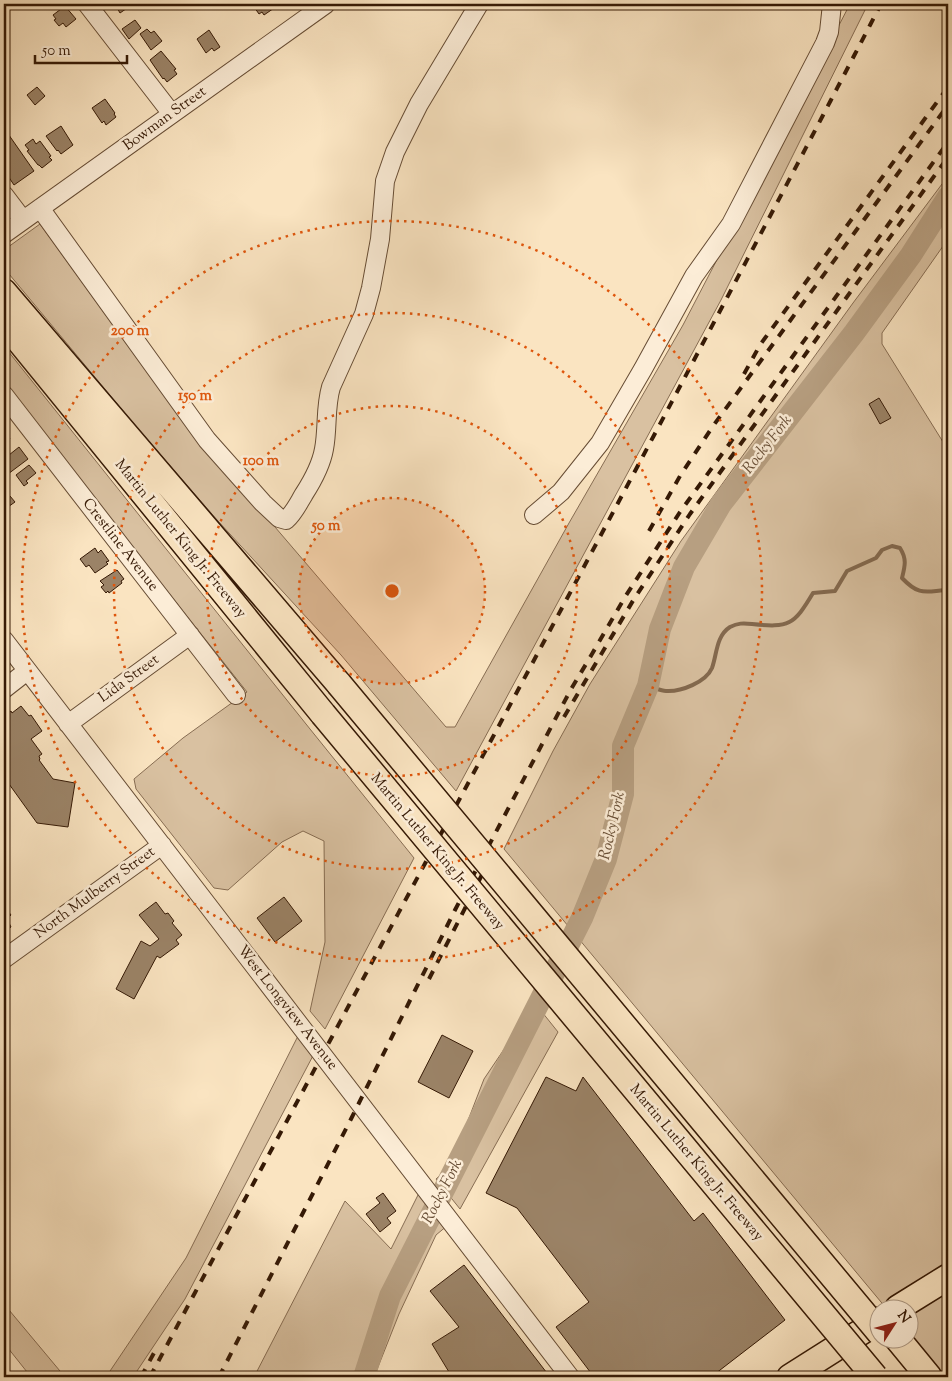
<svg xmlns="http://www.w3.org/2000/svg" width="952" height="1381" font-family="'Sorts Mill Goudy',serif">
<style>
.green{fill:#d9c1a1;stroke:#876d53}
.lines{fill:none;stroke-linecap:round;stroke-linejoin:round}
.stream{stroke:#83694f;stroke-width:4}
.river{stroke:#b79f81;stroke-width:22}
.building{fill:#9b8367;stroke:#351905}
.minor-casing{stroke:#664c34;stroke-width:20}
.highway-casing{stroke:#351905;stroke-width:28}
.minor{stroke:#fcedd7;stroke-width:18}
.highway{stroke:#fae4c1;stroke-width:25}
.rail{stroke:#351905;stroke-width:4;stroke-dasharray:9 9;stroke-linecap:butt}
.highway-bridge-casing{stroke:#351905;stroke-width:28;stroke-linecap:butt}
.highway-bridge{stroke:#fae4c1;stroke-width:25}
.ring{fill:none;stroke:#df560c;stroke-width:2.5;stroke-dasharray:2.5 5}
.labels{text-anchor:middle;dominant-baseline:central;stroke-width:5;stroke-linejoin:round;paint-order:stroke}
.street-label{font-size:15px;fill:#351905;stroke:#fcedd7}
.water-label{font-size:16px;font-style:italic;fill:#694f37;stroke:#fcedd7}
.centre{fill:#df560c;stroke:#fcedd7;stroke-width:2.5}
.ring-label{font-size:15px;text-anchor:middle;font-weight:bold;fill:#df560c;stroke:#fcedd7;stroke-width:5;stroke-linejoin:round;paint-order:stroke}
</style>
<rect width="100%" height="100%" fill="#fae4c1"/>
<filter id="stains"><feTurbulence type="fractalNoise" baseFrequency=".004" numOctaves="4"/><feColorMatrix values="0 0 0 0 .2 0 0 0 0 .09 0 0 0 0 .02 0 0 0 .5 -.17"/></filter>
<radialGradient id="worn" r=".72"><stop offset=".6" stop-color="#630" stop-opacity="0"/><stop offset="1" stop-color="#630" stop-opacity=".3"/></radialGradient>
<path class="green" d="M850,4h18l-147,296 -265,491 -115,-136 -123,-134 -84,-97 -130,-156v-18l36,-26 159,220 70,76 177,207h9l114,-204 114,-198z
M948,176v63l-66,94v11l66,106v927h-5l-33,-41v-28h-24l-382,-459 49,-98 37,-67 91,-143 172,-238z
M4,346l306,383 104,129 -89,171 -15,-18 15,-69 -1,-101 -21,-10 -21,11 -54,48 -14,-2 -78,-99 -2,-10 49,-41 64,-46 -243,-307z
M542,1012l16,20 -98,177 -24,-30 9,-8 10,-17 29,-75 33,-49 11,-13z
M300,1032l16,18 -131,249 -52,78h-27l80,-119z
M421,1189l27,36 -12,10 -37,79 -25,63h-120l91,-176 46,48z
M4,1304l61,73h-34l-27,-34z"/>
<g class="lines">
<path class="stream" d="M648,686c6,1 12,5 18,5 15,1 40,-9 46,-23 5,-14 4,-32 18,-41 8,-4 13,-4 22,-3 37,4 42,1 61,-31l22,-2 12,-20 29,-13 6,-8 10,-4 8,2c7,11 5,18 2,30 18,19 24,13 46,12"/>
<path class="river" d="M364,1377l26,-81 192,-378 24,-59 17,-65v-48l25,-60 12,-57 24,-62 37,-63 133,-171 57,-78 37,-58"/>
</g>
<path class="building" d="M119,4h14l-13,9 -4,-7z
M252,4h28l-16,11 -2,-3 -3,2z
M65,6l11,13 -10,8 -3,-4 -4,3 -5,-6 2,-1 -3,-4z
M135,20l6,8 -12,11 -7,-10z
M147,29l4,4 3,-2 8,10 -11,9 -11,-16z
M209,30l11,17 -6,4 -2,-3 -6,5 -9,-14z
M161,51l15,18 -2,1 3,4 -10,8 -3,-4 -1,1 -13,-19z
M37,87l8,9 -10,9 -8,-10z
M105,99l10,14 -1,1 2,3 -10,8 -2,-4 -2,2 -10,-15z
M61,126l12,19 -12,9 -3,-4 -1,1 -11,-15z
M4,128l30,43 -20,14 -10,-15z
M33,139l3,5 4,-3 11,15 -2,1 3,3 -10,8 -3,-3h-1l-11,-14 2,-1 -4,-5z
M879,398l12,20 -11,6 -11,-20z
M4,430l6,9 -6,5z
M19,447l9,12 -24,18v-18z
M29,465l7,8 -10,8 2,2 -4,3 -8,-11z
M10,496l5,6 -10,7 -1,-8z
M95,548l3,5 3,-3 8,11 -3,1 2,2 -13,9 -6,-8 -3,2 -6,-8z
M117,570l7,9 -3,2 1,2 -13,10 -1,-2 -2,2 -5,-6 3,-2 -4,-4z
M21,706l8,10 2,-1 11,16 -11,8 11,15 -3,2 1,3 -1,1 14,19 22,4 -7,44 -31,-4 -33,-46v-61l7,-5 1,2z
M284,897l18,24 -27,21 -18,-24z
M156,902l9,12 3,-1 6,8 -2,2 10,12 -6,5 3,4 -19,14 -3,-2 -23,43 -18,-10 25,-48 9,5 9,-7 -20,-24z
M4,906l7,9 -4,4 4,8 -7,5z
M442,1035l31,16 -24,47 -31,-16z
M546,1077l30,14 7,-14 111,144 9,-8 82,107 -74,57h-117l-38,-50 33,-25 -72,-94 -31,-15z
M383,1193l13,18 -9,7 4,5 -11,9 -14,-18 14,-11 -4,-5z
M464,1265l86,112h-98l-20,-33 27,-17 -29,-36z"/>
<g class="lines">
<g class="minor-casing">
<path id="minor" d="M87,4l85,110
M4,195l19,25
M40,208l167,232 56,63 16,15 7,2c8,-7 12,-16 18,-26 9,-14 17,-28 20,-45 4,-21 1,-42 7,-62l33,-73 7,-26 9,-49 5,-58 10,-29 24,-48 60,-100
M4,234l322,-230
M4,395l232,300
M534,515l27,-23 39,-49 43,-74 51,-93 37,-52 94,-181 4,-11 3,-28
M4,640l566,737
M4,689l23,-18
M68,724l122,-89
M4,959l158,-114"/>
</g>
<g class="highway-casing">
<path id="highway" d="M4,292l335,392
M4,322l319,392
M898,1308l50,-31
M897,1338l32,39
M790,1377l90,-57"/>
</g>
<use href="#minor" class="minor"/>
<use href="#highway" class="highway"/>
<path class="rail" d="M744,374l16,-29 188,-258
M649,531l31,-55 33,-50 235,-321
M564,717l70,-118 56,-85 258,-357
M429,979l59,-116
M141,1377l14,-26
M150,1377c244,-458 492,-913 731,-1373
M219,1377l132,-258 104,-209 115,-219 22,-37 33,-57 55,-85 268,-370"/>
<g class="highway-bridge-casing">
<path id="highway-bridge" d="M339,684l541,649
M323,714l552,663"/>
</g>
<use href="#highway-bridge" class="highway-bridge"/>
</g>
<circle cx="392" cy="591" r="93" fill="#df560c" fill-opacity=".12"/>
<g class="ring">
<circle cx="392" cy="591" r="93"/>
<circle cx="392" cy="591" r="185"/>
<circle cx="392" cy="591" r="278"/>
<circle cx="392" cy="591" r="370"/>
</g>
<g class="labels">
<g class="street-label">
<text transform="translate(165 119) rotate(-36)">Bowman Street</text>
<text transform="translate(180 539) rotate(51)">Martin Luther King Jr. Freeway</text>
<text transform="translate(120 545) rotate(52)">Crestline Avenue</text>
<text transform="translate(129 679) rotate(-36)">Lida Street</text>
<text transform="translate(437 852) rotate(50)">Martin Luther King Jr. Freeway</text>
<text transform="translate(95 893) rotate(-36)">North Mulberry Street</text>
<text transform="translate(287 1008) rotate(52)">West Longview Avenue</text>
<text transform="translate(696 1163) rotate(50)">Martin Luther King Jr. Freeway</text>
</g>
<g class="water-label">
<text transform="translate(768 445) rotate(-52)">Rocky Fork</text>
<text transform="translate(613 826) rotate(-77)">Rocky Fork</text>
<text transform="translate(443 1192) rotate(-63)">Rocky Fork</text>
</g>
</g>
<circle cx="392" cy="591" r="8" class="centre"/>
<g class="ring-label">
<text x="130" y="335">200 m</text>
<text x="195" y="400">150 m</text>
<text x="261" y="465">100 m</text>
<text x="326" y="530">50 m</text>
</g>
<rect width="952" height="1381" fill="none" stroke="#fae4c1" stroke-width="20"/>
<rect x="5" y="5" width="942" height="1371" fill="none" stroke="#351905" stroke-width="2.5"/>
<rect x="10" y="10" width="932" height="1361" fill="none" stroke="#351905"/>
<g transform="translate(894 1324) rotate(54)"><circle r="24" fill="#fcedd7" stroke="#ac9883"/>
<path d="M0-4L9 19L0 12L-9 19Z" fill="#8f2418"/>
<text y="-8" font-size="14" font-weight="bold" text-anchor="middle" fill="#351905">N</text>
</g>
<path d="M35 55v8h92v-8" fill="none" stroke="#351905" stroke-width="2.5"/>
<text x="42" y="55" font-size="15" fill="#351905" stroke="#fcedd7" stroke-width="4" paint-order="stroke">50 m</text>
<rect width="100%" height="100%" filter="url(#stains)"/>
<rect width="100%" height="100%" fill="url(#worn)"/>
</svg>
